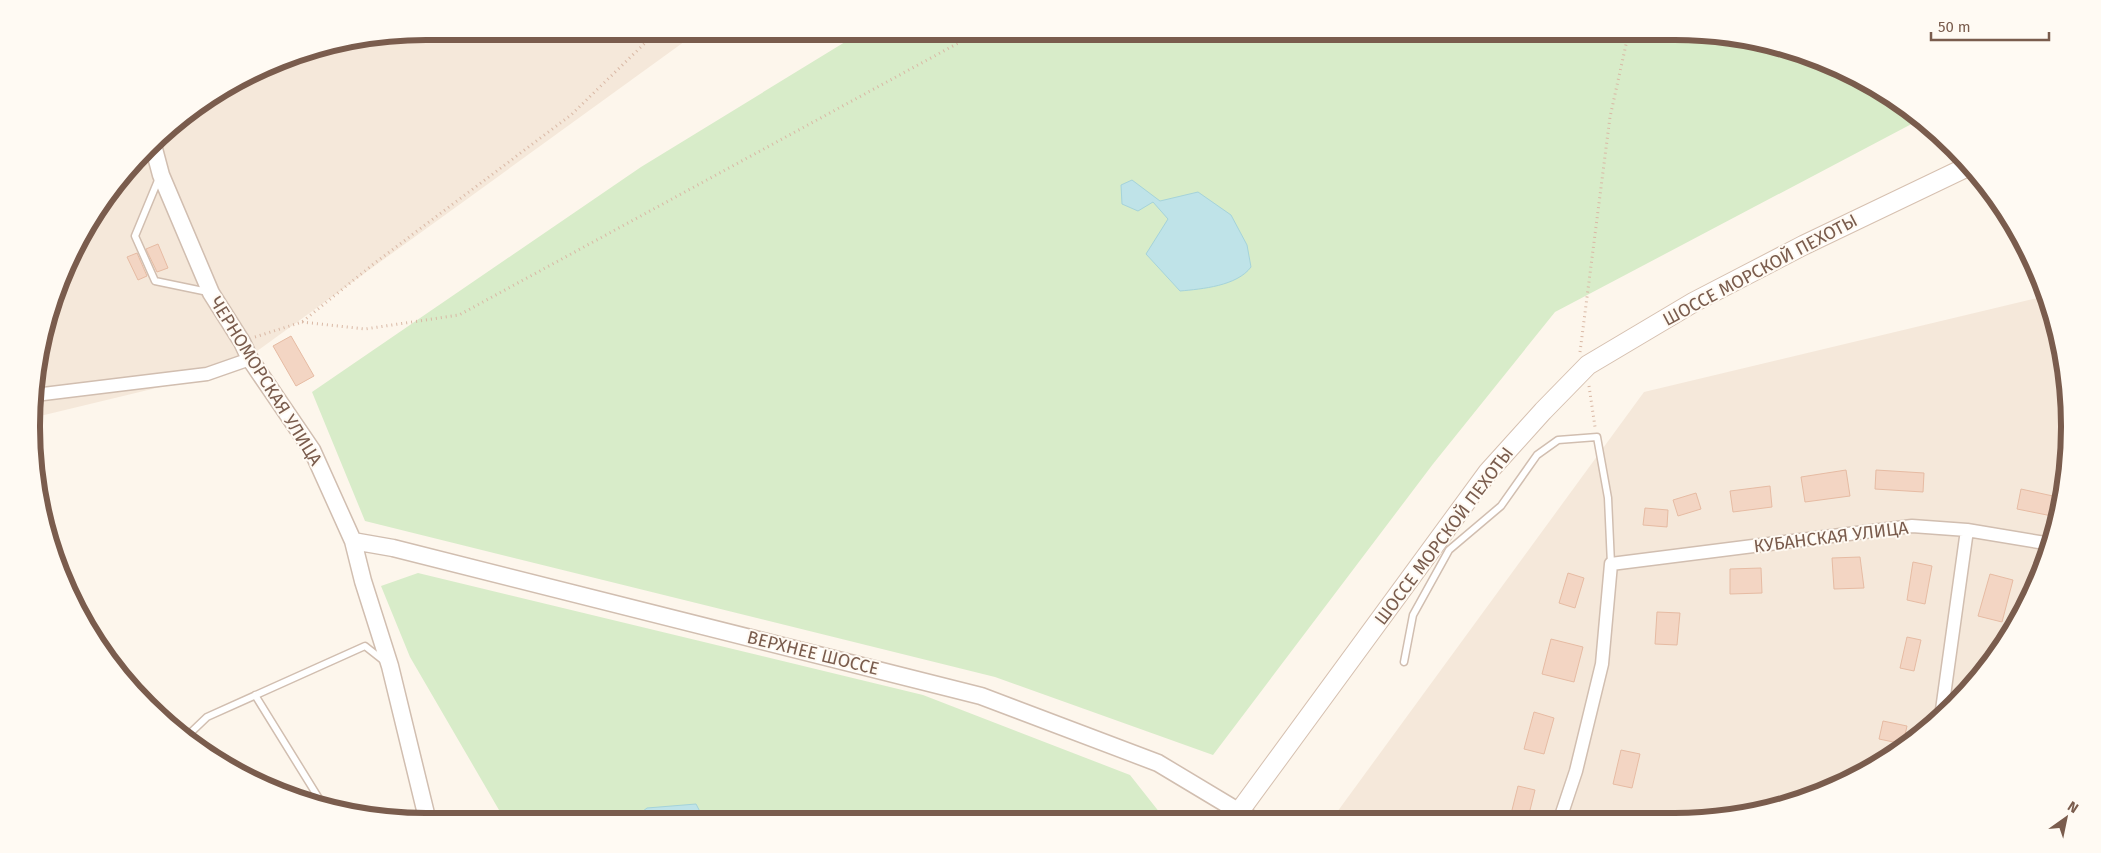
<svg xmlns="http://www.w3.org/2000/svg" width="2101" height="853" font-family="'Fira Sans',sans-serif">
<style>
.residential{fill:#f5e8da}
.green{fill:#d8ecc9}
.water{fill:#bfe3e8;stroke:#a5d3da}
.building{fill:#f3d5c3;stroke:#e6bba3}
.lines{fill:none;stroke-linecap:round;stroke-linejoin:round}
.service-casing{stroke:#d1beb0;stroke-width:9}
.minor-casing{stroke:#d1beb0;stroke-width:15}
.tertiary-casing{stroke:#d1beb0;stroke-width:19}
.secondary-casing{stroke:#d6c0b0;stroke-width:21}
.path{stroke:#d9b8a5;stroke-width:3;stroke-dasharray:1 4;stroke-linecap:butt}
.service{stroke:#fff;stroke-width:6}
.minor{stroke:#fff;stroke-width:12}
.tertiary{stroke:#fff;stroke-width:16}
.secondary{stroke:#fff;stroke-width:19}
.labels{text-anchor:middle;dominant-baseline:central;stroke-width:4;stroke-linejoin:round;paint-order:stroke}
.street-label{font-size:18px;fill:#7a5c4d;stroke:#fffaf3}
.rim{fill:none;stroke:#7a5c4d;stroke-width:6}
</style>
<rect width="100%" height="100%" fill="#fdf6ec"/>
<path class="residential" d="M427,31h272l-468,339 -195,47 -1,-42 17,-75 32,-71 82,-100 63,-45 70,-32z
M2046,296l10,28 13,76 -3,78 -17,75 -46,93 -68,78 -109,68 -100,26 -394,1 312,-427z"/>
<path class="green" d="M863,31h811l127,21 71,32 49,35 -366,193 -122,152 -220,291 -218,-78 -630,-156 -53,-129 329,-225z
M418,573l505,122 207,80 34,43 -1,2 -657,2 -96,-165 -29,-71z"/>
<path class="water" d="M1132,180l28,21 38,-9 33,23 16,30 4,22c-14,19 -49,22 -71,24l-34,-37 22,-35 -15,-17 -15,9 -16,-7 -1,-19z
M696,804l9,17h-75l17,-13z"/>
<path class="building" d="M158,244l10,24 -11,4 -11,-23z
M137,253l10,23 -9,4 -11,-23z
M291,336l23,40 -18,10 -23,-40z
M1846,470l4,26 -45,6 -4,-25z
M1876,470l48,3 -1,19 -48,-3z
M1770,486l2,21 -39,5 -3,-21z
M2021,489l41,9 -5,19 -40,-8z
M1696,493l5,16 -23,7 -5,-16z
M1645,508l23,2 -1,17 -24,-2z
M1860,557l4,31 -30,1 -2,-31z
M1913,562l19,4 -7,38 -18,-4z
M1761,568l1,25 -32,1v-25z
M1568,573l16,5 -9,30 -16,-5z
M1990,574l23,6 -11,42 -24,-6z
M1657,612l23,1 -3,32 -22,-1z
M1907,637l14,3 -7,31 -14,-3z
M1551,639l32,8 -9,35 -32,-8z
M1534,712l20,6 -10,36 -20,-5z
M1883,721l24,5 -4,18 -24,-5z
M1621,750l19,4 -8,34 -19,-4z
M1518,786l17,4 -7,28 -17,-4z"/>
<g class="lines">
<g class="service-casing">
<path id="service" d="M159,178l-24,58 20,45 53,11
M1404,662l9,-47 36,-65 52,-44 36,-51 21,-15 39,-3 11,61 3,66
M255,695l68,110
M184,739l23,-22 158,-71 19,15"/>
</g>
<g class="minor-casing">
<path id="minor" d="M35,395l172,-21 43,-15
M1941,717l26,-187
M1560,819l16,-48 26,-107 9,-100 301,-38 55,4 84,14"/>
</g>
<g class="tertiary-casing">
<path id="tertiary" d="M153,145l8,30 50,118 31,49 8,17 62,91 41,91 10,40 27,85 38,156
M353,541l40,7 588,148 177,67 95,57"/>
</g>
<g class="secondary-casing">
<path id="secondary" d="M1233,820l255,-348 55,-61 45,-46 106,-63 110,-57 165,-79"/>
</g>
<path class="path" d="M302,322l63,7 94,-14 514,-280 11,-4
M255,337l47,-15 74,-60 195,-147 74,-72 5,-12
M1580,352l30,-235 19,-86
M1589,386l6,41"/>
<use href="#service" class="service"/>
<use href="#minor" class="minor"/>
<use href="#tertiary" class="tertiary"/>
<use href="#secondary" class="secondary"/>
</g>
<g class="labels">
<g class="street-label">
<text transform="translate(1760 270) rotate(-28)">ШОССЕ МОРСКОЙ ПЕХОТЫ</text>
<text transform="translate(266 381) rotate(58)">ЧЕРНОМОРСКАЯ УЛИЦА</text>
<text transform="translate(1444 536) rotate(-53)">ШОССЕ МОРСКОЙ ПЕХОТЫ</text>
<text transform="translate(1831 537) rotate(-7)">КУБАНСКАЯ УЛИЦА</text>
<text transform="translate(813 653) rotate(14)">ВЕРХНЕЕ ШОССЕ</text>
</g>
</g>
<path d="M0 0H2101V853H0ZM426 40H1675A386 386 0 0 1 2061 426V427A386 386 0 0 1 1675 813H426A386 386 0 0 1 40 427V426A386 386 0 0 1 426 40Z" fill="#fffaf3" fill-rule="evenodd"/>
<path class="rim" d="M426 40H1675A386 386 0 0 1 2061 426V427A386 386 0 0 1 1675 813H426A386 386 0 0 1 40 427V426A386 386 0 0 1 426 40Z"/>
<g transform="translate(2066 818) rotate(33)" stroke="#fffaf3" stroke-width="4" paint-order="stroke">
<path d="M0-4L9 19L0 12L-9 19Z" fill="#7a5c4d"/>
<text y="-8" font-size="14" font-weight="bold" text-anchor="middle" fill="#7a5c4d">N</text>
</g>
<path d="M1931 32v8h118v-8" fill="none" stroke="#7a5c4d" stroke-width="2.5"/>
<text x="1938" y="32" font-size="15" fill="#7a5c4d" stroke="#fffaf3" stroke-width="4" paint-order="stroke">50 m</text>
</svg>
